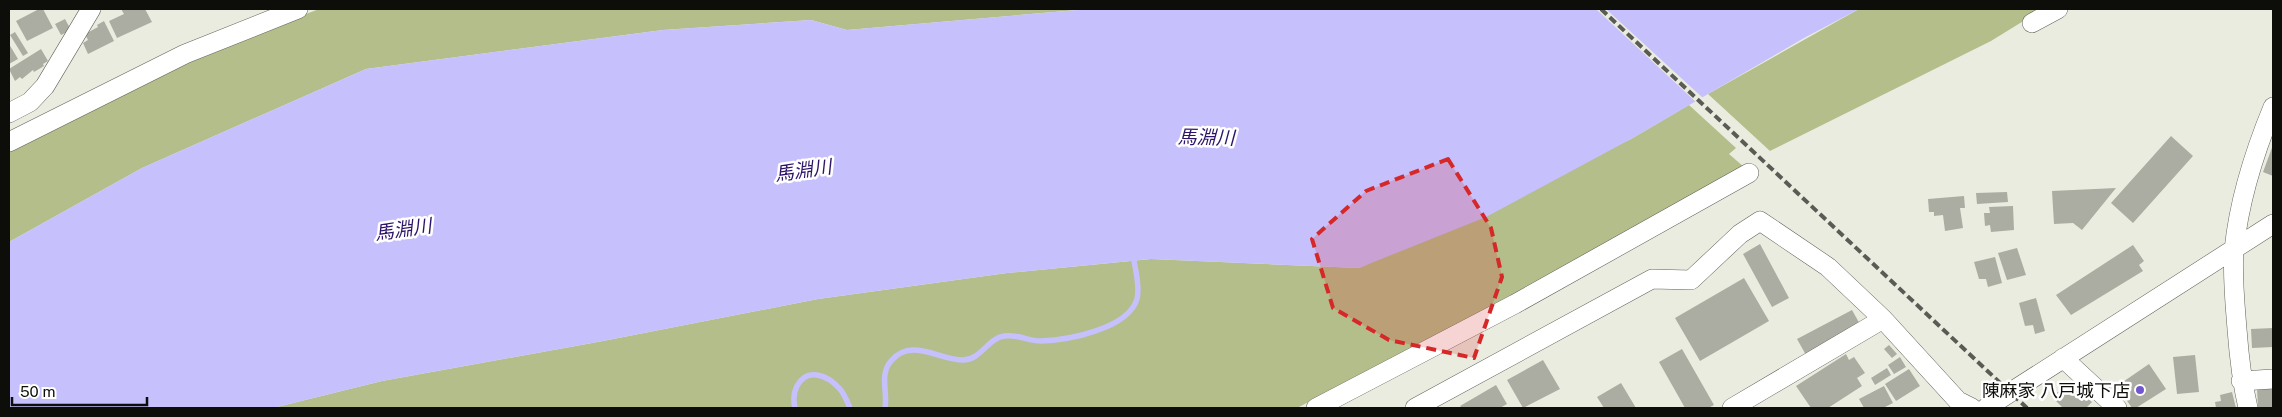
<svg xmlns="http://www.w3.org/2000/svg" width="2282" height="417" font-family="'Public Sans','Noto Sans JP',sans-serif">
<style>
.green{fill:#b4be8b}
.water{fill:#c6c0fd}
.pier{fill:#eaece0}
.lines{fill:none;stroke-linecap:round;stroke-linejoin:round}
.stream{stroke:#c6c0fd;stroke-width:5.5}
.building{fill:#abada2}
.minor-casing{stroke:#606258;stroke-width:20}
.minor{stroke:#fff;stroke-width:19}
.rail{stroke:#5a5b54;stroke-width:4;stroke-dasharray:8 4;stroke-linecap:butt}
.marked{fill:#d62828;fill-opacity:0.2;stroke:#d62828;stroke-width:4;stroke-dasharray:10 6;stroke-linejoin:round}
.poi-dot{fill:#7056cf;stroke:#fff;stroke-width:2}
.labels{text-anchor:middle;dominant-baseline:central;stroke-width:5;stroke-linejoin:round;paint-order:stroke}
.poi-label{font-size:18px;fill:#0d0d09;stroke:#fff;text-anchor:end}
.water-label{font-size:19px;font-style:italic;fill:#2e1469;stroke:#fff}
</style>
<rect width="100%" height="100%" fill="#eaece0"/>
<path class="green" d="M319,9h770l-242,21 -36,-10 -148,10 -297,39 -224,99 -133,74v-91c100,-54 204,-101 310,-142z
M1859,9h184l-52,32 -221,110 -62,-57z
M1689,105l47,43 -7,6 15,13 -197,112 -250,129h-1024l109,-27 221,-40 215,-42 189,-26 144,-14 208,9 272,-129z"/>
<path class="water" d="M1089,9h770l-55,29 -173,101 -145,78 -127,51 -208,-9 -144,14 -189,26 -215,42 -221,40 -109,27h-264v-166l133,-74 224,-99 297,-39 148,-10 36,10z"/>
<path class="pier" d="M1596,9h10l98,90 -7,4z"/>
<g class="lines">
<path class="stream" d="M795,408c-2,-8 -2,-14 2,-22 10,-19 30,-11 42,2 5,5 8,13 11,20
M885,408c3,-16 -6,-33 6,-47 20,-24 48,-1 72,-1 18,0 25,-22 41,-24 14,-2 24,5 37,5 27,-1 87,-12 96,-42 3,-12 -1,-27 -3,-38"/>
</g>
<path class="building" d="M39,9h4l10,19 -26,13 -11,-20z
M121,9h24l7,13 -35,16 -8,-17 15,-7z
M65,19l6,11 -10,5 -6,-11z
M104,21l10,20 -26,13 -5,-11 5,-3 -3,-6 13,-7 -1,-2z
M15,32l13,21 -5,3 -13,-21z
M9,44l9,15 -9,5z
M41,49l7,12 -5,3 1,2 -10,6 -1,-2 -11,9 -2,-2 -5,4 -6,-12z
M2171,136l22,20 -60,67 -22,-20z
M2273,145v31l-10,-4z
M2116,188l-34,42 -9,-7 -19,1 -2,-33z
M2007,192l1,10 -31,2 -1,-11z
M1964,196l1,12h-5l3,20 -18,3 -2,-16 -9,1v-4h-5l-1,-13z
M2013,206l1,24 -23,2 -1,-7 -5,1 -1,-13h6l-1,-6z
M1760,244l29,54 -17,9 -29,-53z
M2133,245l11,16 -5,4 4,6 -72,44 -15,-20z
M2017,248l9,27 -19,5 -9,-27z
M1995,257l7,26 -14,4 -2,-8h-7l-5,-17z
M1744,278l25,43 -69,40 -25,-43z
M2036,298l9,33 -10,3 -2,-9 -8,1 -6,-23z
M1852,310l9,16 -55,29 -9,-16z
M2273,328v19l-21,1 -1,-19z
M1889,345l8,9 -5,4 -8,-9z
M1682,349l32,56 -6,3h-23l-26,-46z
M1846,354l3,6 5,-3 11,16 -8,5 5,8 -34,22h-17l-15,-22z
M2195,355l4,37 -22,2 -4,-37z
M1900,357l6,10 -12,7 -6,-9z
M1543,360l17,29 -37,19 -16,-28z
M2149,364l17,25 -30,19h-4l-15,-22z
M1887,368l4,7 -16,10 -4,-7z
M1909,369l11,17 -24,15 -11,-17z
M1621,383l15,25h-32l-7,-11z
M1496,385l11,19 -7,4h-38l-2,-2z
M2070,385l15,15 2,-2 5,4 -6,6h-23l-12,-12z
M1884,386l9,17 -10,5h-19l-5,-9z
M2273,387v21h-15l-1,-20z
M2232,392l4,16h-20l-1,-6 6,-1 -1,-6z"/>
<g class="lines">
<g class="minor-casing">
<path id="minor" d="M2032,23l26,-14
M9,113l21,-11 15,-16 46,-77
M9,142l176,-88 113,-45
M2063,358l54,50
M2241,381l32,-2
M1316,408l199,-104 234,-131
M1415,408l237,-129 39,1 49,-46 20,-13 68,46 55,52 75,82 14,7
M1732,408l151,-89
M1986,408l287,-184
M2248,408c-6,-26 -9,-52 -11,-79 -2,-26 -5,-53 -3,-79 5,-50 20,-97 39,-143"/>
</g>
<use href="#minor" class="minor"/>
<path class="rail" d="M1601,9l426,399"/>
</g>
<path class="marked" d="M1448,159l43,69 11,49 -28,81 -85,-18 -56,-32 -21,-69 54,-48z"/>
<circle class="poi-dot" cx="2140" cy="390" r="5"/>
<g class="labels">
<g class="poi-label">
<text x="2130" y="390">陳麻家 八戸城下店</text>
</g>
<g class="water-label">
<text transform="translate(1206 137) rotate(1)">馬淵川</text>
<text transform="translate(803 170) rotate(-8)">馬淵川</text>
<text transform="translate(403 229) rotate(-8)">馬淵川</text>
</g>
</g>
<rect width="2282" height="417" fill="none" stroke="#0d0d09" stroke-width="20"/>
<path d="M12 397v8h135v-8" fill="none" stroke="#0d0d09" stroke-width="2.5"/>
<text x="20" y="397" font-size="15" fill="#0d0d09" stroke="#ffffff" stroke-width="4" paint-order="stroke">50 m</text>
</svg>
